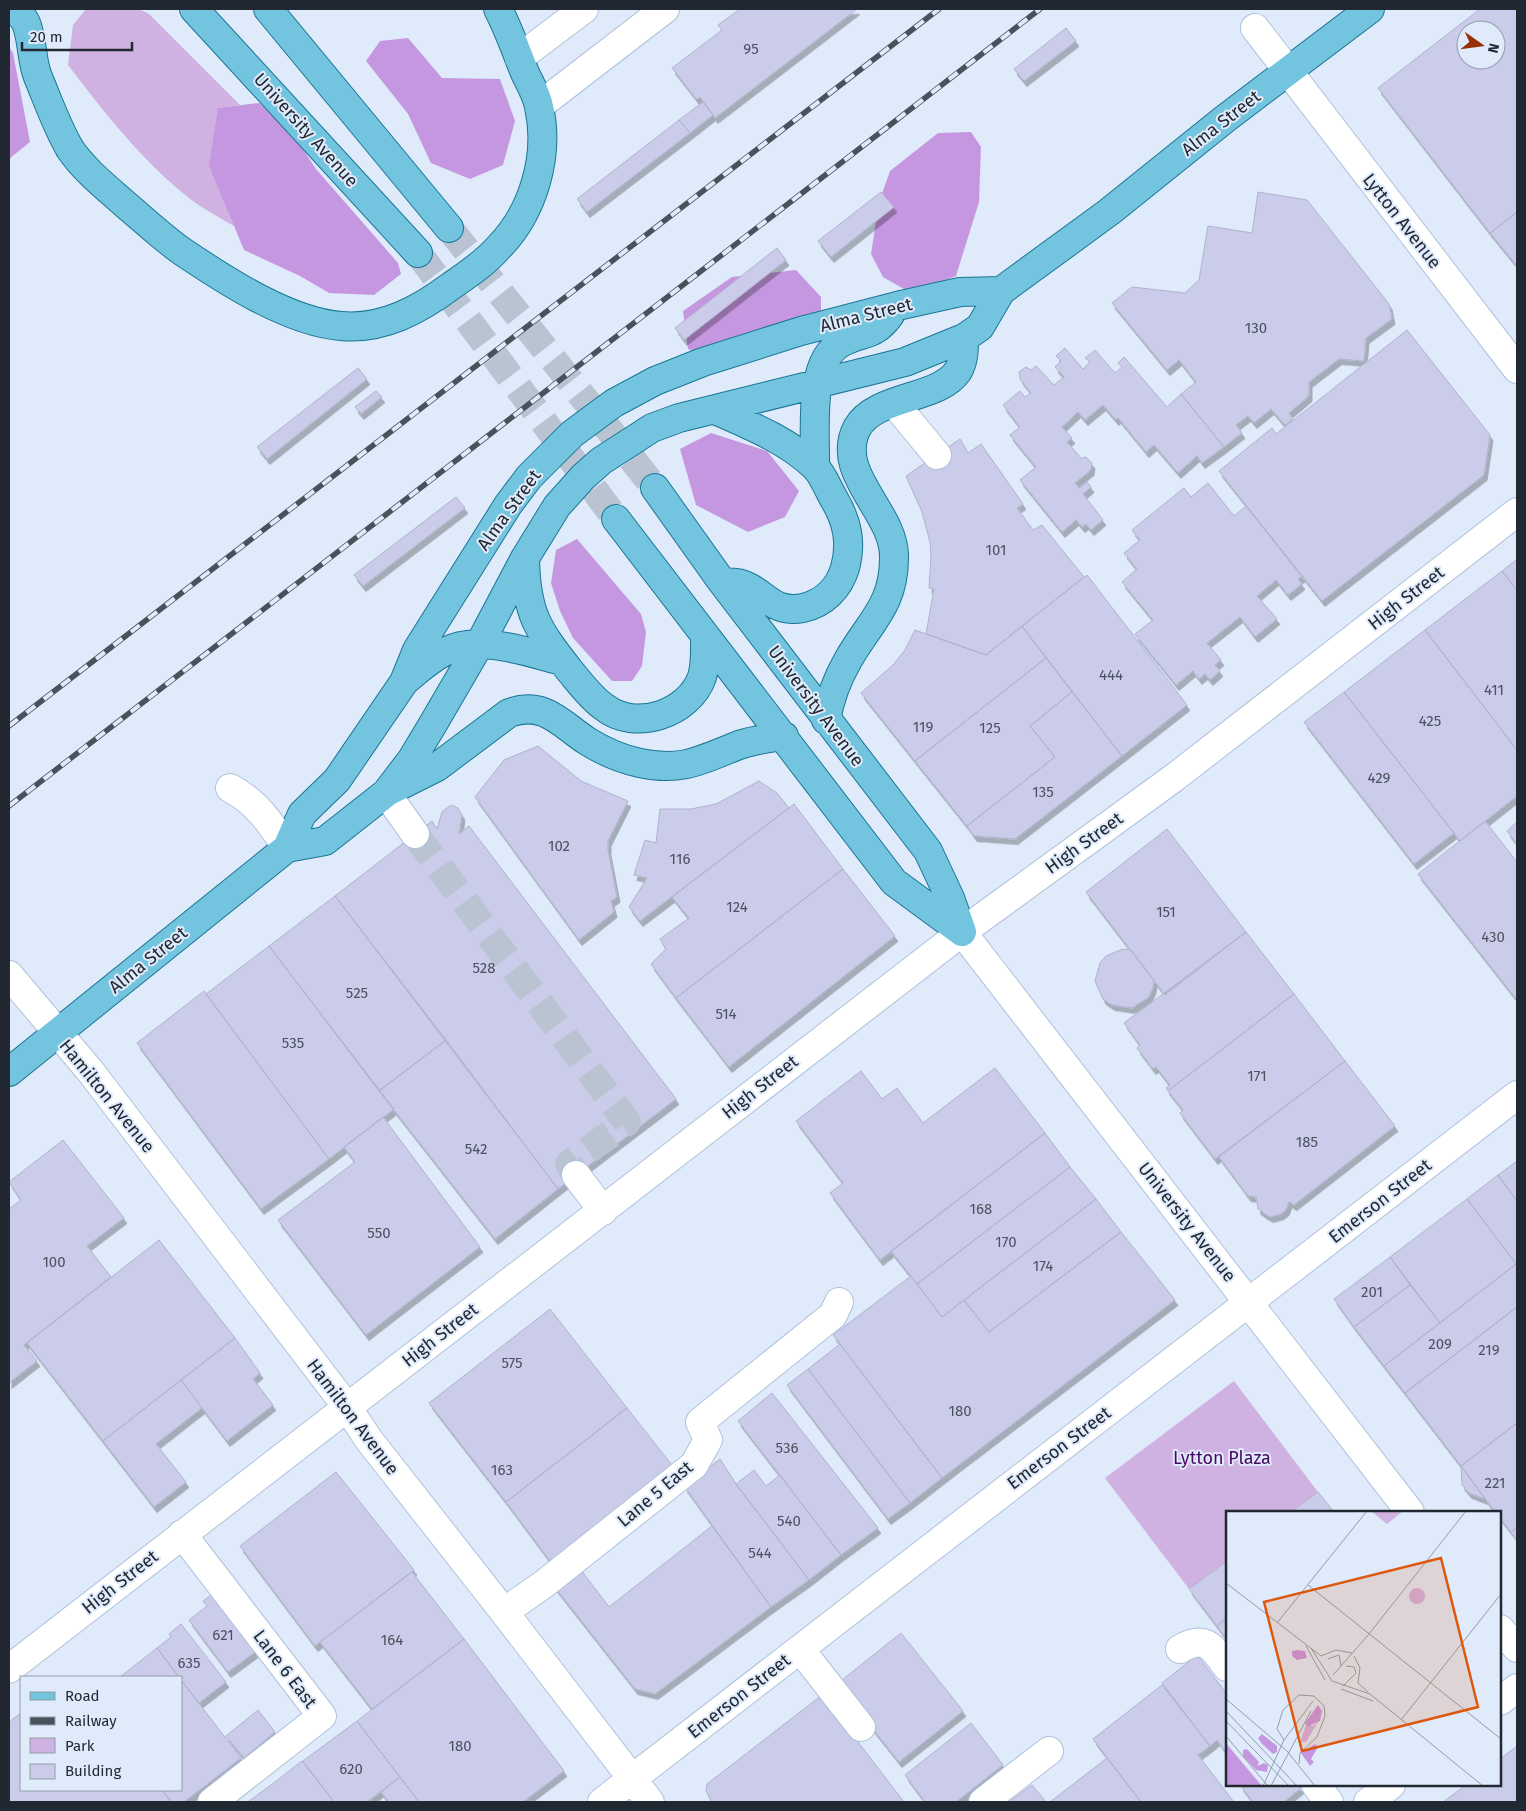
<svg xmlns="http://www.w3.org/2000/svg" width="1526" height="1811" font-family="'Fira Sans',sans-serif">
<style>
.green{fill:#cfb2e1}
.forest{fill:#c697e1}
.building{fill:#cbcce9;stroke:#b1b1ce;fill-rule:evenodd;filter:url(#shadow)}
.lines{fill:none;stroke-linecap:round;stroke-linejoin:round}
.minor-tunnel{stroke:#b9c3d2;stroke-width:28;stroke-dasharray:28 14;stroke-linecap:butt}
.major-tunnel{stroke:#b9c3d2;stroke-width:28;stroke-dasharray:28 14;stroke-linecap:butt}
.minor-casing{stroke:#afc2db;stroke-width:30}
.major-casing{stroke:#197594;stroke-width:30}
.minor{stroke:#fff;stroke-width:28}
.major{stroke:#73c5df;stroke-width:28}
.rail-casing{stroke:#49515b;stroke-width:5.5}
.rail{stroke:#dfeafa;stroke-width:4;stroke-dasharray:11;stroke-linecap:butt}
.labels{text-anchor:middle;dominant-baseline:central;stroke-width:4;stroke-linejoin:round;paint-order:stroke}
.number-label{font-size:15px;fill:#4c515f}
.street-label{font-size:18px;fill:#212831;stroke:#dfeafa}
.park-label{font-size:18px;fill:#480762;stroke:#dfeafa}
.inset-road{fill:none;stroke:#939caa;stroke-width:1}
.view{fill:#de570e;fill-opacity:0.15;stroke:#de570e;stroke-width:2.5}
.inset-edge{fill:none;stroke:#212831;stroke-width:2.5}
</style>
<defs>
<filter id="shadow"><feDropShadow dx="3" dy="5.5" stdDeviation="0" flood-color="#0004"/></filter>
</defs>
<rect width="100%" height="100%" fill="#dfeafa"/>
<path class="green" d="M86,9h53l10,5 91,91 -22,3 11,106 5,12c-15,-9 -31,-17 -45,-28 -47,-37 -85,-86 -121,-133l5,-40z
M1234,1381l84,111 -27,20h-64v49l-38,28 -84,-111z"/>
<path class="forest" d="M408,38l34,40 58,1 15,42 -12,44 -33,14 -39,-16 -23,-49 -42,-53 14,-20z
M9,47l4,6 17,89 -21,17z
M259,103l30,25 27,41 82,94 3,11 -27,21 -45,-2 -29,-17 -56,-26 -35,-84 9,-58z
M971,132l10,15 -2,55 -23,74 -45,17 -28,-16 -12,-23 8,-52 11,-31 48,-38z
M796,270l25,27v21l-98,46 -35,-15 -5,-38 49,-34z
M711,433l56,18 32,40 -14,26 -37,15 -52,-27 -16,-56z
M577,539l64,75 5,18 -4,34 -10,15h-20l-39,-43 -13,-27 -9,-28 5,-33z"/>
<path class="building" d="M740,9h117l-142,109 -15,-21 -3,3 -25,-32 50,-38 -4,-5z
M1480,9h37v203l-27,21 -112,-145zM1466,30h30v30h-30z
M1066,28l10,13 -52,40 -10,-12z
M703,102l10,13 -23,18 -11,-13z
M679,120l11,13 -103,79 -10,-13z
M881,192l13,15 -63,50 -13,-16z
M1258,192l49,8 82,104 3,15 -26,19 -2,23 -25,-2 -30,23v14l-20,17 4,6 -8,6 -14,-16 -17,14 -6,-7 -12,9 6,8 -18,14 -43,-53 15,-12 -17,-22 -12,10 -55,-67 20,-16 53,6 14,-13 9,-54 44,7z
M1517,212v54l-27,-33z
M777,248l9,12 -102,80 -9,-12z
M1407,330l83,105 -6,40 -162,126 -103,-130 53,-43 4,6z
M1065,348l18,21 7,-7 -5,-4 10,-8 20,23 7,-6 -4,-4 6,-6 43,50 14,-13 43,53 -22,16 -5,-7 -19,17 -24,-28 -8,7 -28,-34 -2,2 -13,-15 -18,15 -7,-8 -16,15 10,11 -5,4 14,16 5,-1 6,6 -1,7 -16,13 4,5 8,-6 4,5 -8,7 20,26 -12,10 -5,-6 -4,3 -6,-7 -14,12 -42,-52 16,-13 -26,-32 10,-8 -17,-22 17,-14 5,6 6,-4 -11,-14 -1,-7 7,-5 5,3 5,-4 18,19 10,-8 -9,-10 6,-6 -5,-5z
M358,368l9,11 -100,80 -10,-12z
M376,391l6,6 -21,17 -6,-7z
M960,439l8,14 13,-9 42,60 -6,4 16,22 9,-5 42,52 -98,78 -60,-21 8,-45 -5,-1 2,-30 -1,-16 -8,-30 -16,-36z
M1208,483l26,33 12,-10 56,71 -4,2 4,5 -14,11 -12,-15 -19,16 20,23 -22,18 -15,-20 -33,26 14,17 -6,5 5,6 -10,9 -5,-6 -6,5 -6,-8 -17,14 -41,-51 18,-14 -31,-38 15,-13 -13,-16 16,-13 -8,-10 52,-42 7,9z
M456,497l9,11 -102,78 -9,-11z
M1517,559v31l-15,-19z
M1502,571l15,19v160l-92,-120z
M1087,575l100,130 -65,51 -100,-130z
M1022,626l24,32 -131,103 -54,-68 32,-28 12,-15 10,-20 71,25z
M1425,630l92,120v46l-57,45 -116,-149z
M1046,658l26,34 -42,34 25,31 -88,69 -52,-65z
M1072,692l50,64 -107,83 -41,-3 -7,-10 88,-69 -25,-31z
M1344,692l110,141 -40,31 -110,-142z
M538,746l43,35 47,20 -20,40v9l9,47 -6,4 3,11 -35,28 -104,-143 29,-37z
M759,781l18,12 12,15 -149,113 -11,-14 18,-29 -13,-3 11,-35 11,3 4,-34h31l25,-5z
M794,804l49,65 -167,129 -25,-34 15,-15 -6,-10 29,-21 -17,-21z
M451,805l7,3 4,7 -3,19 10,-8 207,273 -118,90 -223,-293 97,-75 5,8 5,-17z
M1485,821l32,41v138l-99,-126z
M1517,822v22l-10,-13z
M1167,829l79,103 -81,63 -79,-103z
M843,869l52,67 -166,131 -53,-69z
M335,896l111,144 -67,51 -110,-145z
M1246,932l48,62 -126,97 -2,-3 4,-3 -14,-18 -3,2 -16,-21 3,-3 -16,-22z
M269,946l125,163 -65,50 -123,-165z
M1123,949l8,1 23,30 -1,8 -4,9 -17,11 -20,-3 -9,-6 -8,-18 5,-18 6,-7z
M204,991l125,168 -68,50 -124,-166z
M1294,994l51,67 -130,98 -35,-46 3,-3 -15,-19z
M446,1040l112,149 -63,50 -116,-148z
M1345,1061l50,65 -101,79 -5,-3 -3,8 -5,4 -11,3 -5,-3 -7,-5 -2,-12 -8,-1 -29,-39z
M995,1068l50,65 -165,127 -50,-67 13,-10 -47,-62 65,-50 21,28 15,-11 26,35z
M383,1117l97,130 -114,88 -88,-115 77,-58 -11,-15z
M1045,1133l25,34 -153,117 -26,-33z
M63,1140l61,78 -37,28 24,31 -87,68 13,16 -28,22v-174l12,-9 -12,-18z
M1517,1161v40l-19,-26z
M1070,1167l26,32 -154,118 -25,-33z
M1498,1175l19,26v64l-50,-66z
M1096,1199l25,33 -132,100 -25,-32z
M1467,1199l49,65 -76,59 -50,-66z
M1121,1232l54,68 -233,178 -109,-143 78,-59 31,41 22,-17 25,32z
M159,1240l76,98 -132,103 -76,-98z
M1390,1257l20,28 -56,42 -20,-28z
M1516,1264l1,43 -112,86 -21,-27z
M1410,1285l30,38 -56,43 -30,-39z
M1517,1307v116l-56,43 -56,-73z
M550,1309l77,99 -121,94 -77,-99z
M235,1338l25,35 -7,6 20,26 -46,36 -46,-61z
M840,1344l102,134 -32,25 -102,-134z
M808,1369l102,134 -22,16 -101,-134z
M181,1380l21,28 -46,36 30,38 -32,25 -51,-66z
M772,1393l106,135 -37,27 -103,-134z
M627,1408l44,56v8l-118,93 -47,-63z
M1517,1423v104l-6,5 -11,-14v-6h-5l-34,-46z
M720,1459l16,25 73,96 -38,27 -87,-121z
M1461,1466l24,33 -16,-6 -7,-8z
M754,1470l12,16 14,-11 61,80 -32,25 -73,-96z
M336,1472l78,98 -99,76 -75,-100z
M1318,1492l16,20h-43z
M712,1526l59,81 -116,87 -20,-5 -82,-104 25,-19 31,41z
M1517,1527v13l-6,-8z
M1227,1561v56l-10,9 -28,-37z
M412,1572l52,67 -92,70 -52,-67z
M215,1592l43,58 -30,22 -39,-52 18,-14 -4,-5z
M1227,1617v23l-10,-14z
M181,1624l45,58 -27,21 -18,-23v-3h-2l-22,-29 14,-11 -2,-3z
M901,1633l62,78 -64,51 -62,-78z
M464,1639l100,132 -41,31h-104l-62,-81z
M157,1648l22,29h-59z
M1197,1655l30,39v60l-10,-14 -7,6 -48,-63z
M181,1680l60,78 -57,44h-12l-10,-12h19z
M1162,1685l48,61 -12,9 36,47h-93l-48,-63z
M822,1695l82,107h-192l-6,-11 1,-7z
M258,1710l17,22 -31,26 -18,-22z
M21,1713v77h141l9,12h-162v-80z
M357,1721l43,56 -33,25h-33l-31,-41z
M971,1723l32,42 -47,37h-31l-20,-27z
M1517,1746v56h-74l23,-17h34v-26z
M1107,1758l34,44h-91z
M302,1761l32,41h-86l27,-20z
M400,1777l19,25h-30l-8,-10z
M1032,1785l14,17h-37z
M1240,1785h58l3,3 -17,14h-31z"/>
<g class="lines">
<path class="minor-tunnel" d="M415,834l212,288 -58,42 7,11"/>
<path class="major-tunnel" d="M449,228l206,260
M418,253l198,266"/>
<g class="minor-casing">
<path id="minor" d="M1255,28l262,341
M519,58l65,-49
M539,106l126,-97
M894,403l43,52
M230,788c27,14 41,36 57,60
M386,793l29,41
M962,932l448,580
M9,975l82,97 256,335 22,33 135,172 146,190
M576,1175l27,36
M182,1534l140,182 -110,86
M504,1612l40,-28 150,-119 14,-25 -8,-18 133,-107 6,-13
M1500,1629l17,19
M800,1649l61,78
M1180,1649c26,-15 32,-2 47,18
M9,1669l953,-737 213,-155 342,-265
M1500,1701l17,-13
M1316,1785l13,17
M602,1802l915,-707
M983,1802l66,-51
M1368,1802l23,-17"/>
</g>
<g class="major-casing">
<path id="major" d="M15,9c3,4 9,9 11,14 7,17 5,37 12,54 10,24 19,50 32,72 15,22 37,39 56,56 19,16 37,33 57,47 43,29 106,70 158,74 41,4 78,-16 110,-40 16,-11 34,-23 47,-38 35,-35 52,-92 41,-141 -2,-12 -9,-23 -14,-34 -9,-22 -16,-43 -27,-64
M194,9l224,244
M268,9l181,219
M715,410c34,15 72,30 99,56 9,8 14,23 20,33 13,22 18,43 11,69 -6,20 -21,35 -42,40 -32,6 -38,-17 -62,-24 -6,-2 -13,-1 -19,-2
M815,467c1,-34 -8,-105 26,-124 22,-12 32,-5 49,-28
M655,488l67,94 206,269 22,47 12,34
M616,519l278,363 68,50
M525,558c1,55 12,71 45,113 10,12 21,27 34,36 31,25 85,7 98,-30 4,-13 3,-29 3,-42
M406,680c12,-10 24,-21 38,-28 35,-18 83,0 118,9
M826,720c4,-22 11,-41 22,-60 22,-39 47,-55 46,-105 -1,-44 -60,-82 -37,-127 18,-33 82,-28 101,-57 6,-10 6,-22 6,-33
M391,790l46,-23 72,-54c35,-13 52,11 78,28 16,10 34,18 53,22 42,9 61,-3 99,-18 14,-5 30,-7 45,-9
M287,848l15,-34 35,-34 67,-98 13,-32 91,-145 21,-28 43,-43 42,-31 41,-22 48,-19 98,-31 96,-25 63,-14 41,-1
M9,1072l278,-224 38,-7 61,-48 26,-34 21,-35 46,-79 46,-87 32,-52 26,-29 18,-16 51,-33 27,-10 226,-56 59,-24 16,-11 21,-36 108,-79 117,-94 144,-109"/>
</g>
<use href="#minor" class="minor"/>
<use href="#major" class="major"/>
<g class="rail-casing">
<path id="rail" d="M9,726l930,-717
M9,806l1031,-797"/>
</g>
<use href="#rail" class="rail"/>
</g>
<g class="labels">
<g class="number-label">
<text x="751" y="49">95</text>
<text x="1256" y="328">130</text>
<text x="996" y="550">101</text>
<text x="1111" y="675">444</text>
<text x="1494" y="690">411</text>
<text x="1430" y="721">425</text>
<text x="923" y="727">119</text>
<text x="990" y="728">125</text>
<text x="1379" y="778">429</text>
<text x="1043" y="792">135</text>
<text x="559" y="846">102</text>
<text x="680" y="859">116</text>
<text x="737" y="907">124</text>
<text x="1166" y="912">151</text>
<text x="1493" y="937">430</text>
<text x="484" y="968">528</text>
<text x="357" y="993">525</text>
<text x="726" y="1014">514</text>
<text x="293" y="1043">535</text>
<text x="1257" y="1076">171</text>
<text x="1307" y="1142">185</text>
<text x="476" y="1149">542</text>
<text x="981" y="1209">168</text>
<text x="379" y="1233">550</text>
<text x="1006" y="1242">170</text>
<text x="54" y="1262">100</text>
<text x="1043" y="1266">174</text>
<text x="1372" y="1292">201</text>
<text x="1440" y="1344">209</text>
<text x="1489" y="1350">219</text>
<text x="512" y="1363">575</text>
<text x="960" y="1411">180</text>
<text x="787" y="1448">536</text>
<text x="502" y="1470">163</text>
<text x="1495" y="1483">221</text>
<text x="789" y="1521">540</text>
<text x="760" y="1553">544</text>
<text x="223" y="1635">621</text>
<text x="392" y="1640">164</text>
<text x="189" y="1663">635</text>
<text x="460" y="1746">180</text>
<text x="351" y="1769">620</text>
</g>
<g class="street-label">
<text transform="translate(1221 123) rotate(-38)">Alma Street</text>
<text transform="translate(306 130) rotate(48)">University Avenue</text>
<text transform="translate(1402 221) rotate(52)">Lytton Avenue</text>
<text transform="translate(866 315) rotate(-14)">Alma Street</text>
<text transform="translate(509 510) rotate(-54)">Alma Street</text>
<text transform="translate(1406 598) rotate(-38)">High Street</text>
<text transform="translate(816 706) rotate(53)">University Avenue</text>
<text transform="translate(1084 843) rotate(-36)">High Street</text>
<text transform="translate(148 960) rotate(-39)">Alma Street</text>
<text transform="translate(760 1087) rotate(-38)">High Street</text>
<text transform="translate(107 1096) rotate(51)">Hamilton Avenue</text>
<text transform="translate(1380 1201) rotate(-38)">Emerson Street</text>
<text transform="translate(1187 1222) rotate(52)">University Avenue</text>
<text transform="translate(440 1335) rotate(-38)">High Street</text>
<text transform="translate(353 1417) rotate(53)">Hamilton Avenue</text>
<text transform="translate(1059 1448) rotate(-37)">Emerson Street</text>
<text transform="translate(655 1494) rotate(-40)">Lane 5 East</text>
<text transform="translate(120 1582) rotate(-38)">High Street</text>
<text transform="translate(285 1669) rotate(53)">Lane 6 East</text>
<text transform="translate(739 1696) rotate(-38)">Emerson Street</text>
</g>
<g class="park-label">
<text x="1222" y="1458">Lytton Plaza</text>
</g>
</g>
<g transform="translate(1226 1511)">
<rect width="275" height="275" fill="#dfeafa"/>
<path d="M145,0h32l-16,13zM183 85a8 8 0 1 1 16 0a8 8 0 1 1-16 0ZM92,211l-12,20h-6l6,-17 7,1z" fill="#cfb2e1"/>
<path d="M71,139l8,1 2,7 -10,2 -5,-4v-5zM92,194l4,6 -2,10 -13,6 -2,-4zM36,223l15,12v6l-4,2 -11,-10 -4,-6zM0,232l9,11 27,32h-36zM89,233l3,3 -7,12 3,3 -4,4 -9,-13zM21,238l12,13 -2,4 7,-3 4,2 -1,7 -11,-2 -13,-14v-6z" fill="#c697e1"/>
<path class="inset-road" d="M0,72l95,73 15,-6 16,3M82,74l193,154M51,112l90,-112M143,123l97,-123M80,135l19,34M85,137l21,33 38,13 113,92M128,145l6,12 -2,15 10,9M102,148l11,-4 2,11M107,164l36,-41M117,175l13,-13 -2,-6 -8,-1M115,178l32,12M0,188l61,52 28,35M0,200l71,75M175,209l100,-126M0,210l63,65M0,225l41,49M58,229l-7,-11 6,-19 16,-15 15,1 10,10 1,10 -8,21 -17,16 -1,11M37,275l21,-46 29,-39M45,275l40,-75"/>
<path class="view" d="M215,47l37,149 -176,44 -38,-149z"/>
<rect width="275" height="275" class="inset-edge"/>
</g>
<rect width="1526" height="1811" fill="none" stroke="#212831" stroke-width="20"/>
<rect x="20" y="1676" width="162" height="115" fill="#dfeafa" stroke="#939caa"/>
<rect x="30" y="1692" width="25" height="8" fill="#73c5df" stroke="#939caa"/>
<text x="65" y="1701" font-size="15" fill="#212831">Road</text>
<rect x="30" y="1717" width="25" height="8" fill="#49515b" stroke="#939caa"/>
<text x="65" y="1726" font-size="15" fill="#212831">Railway</text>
<rect x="30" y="1738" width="25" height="15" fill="#cfb2e1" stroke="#939caa"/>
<text x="65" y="1751" font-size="15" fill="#212831">Park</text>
<rect x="30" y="1764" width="25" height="15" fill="#cbcce9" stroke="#939caa"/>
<text x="65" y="1776" font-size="15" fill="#212831">Building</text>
<g transform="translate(1481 45) rotate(104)"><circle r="24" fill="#dfeafa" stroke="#939caa"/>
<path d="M0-4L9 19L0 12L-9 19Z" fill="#963009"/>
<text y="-8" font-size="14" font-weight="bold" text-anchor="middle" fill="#212831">N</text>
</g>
<path d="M22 42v8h110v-8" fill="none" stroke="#212831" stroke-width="2.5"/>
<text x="30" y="42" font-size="15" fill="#212831" stroke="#dfeafa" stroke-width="4" paint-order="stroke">20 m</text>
</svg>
